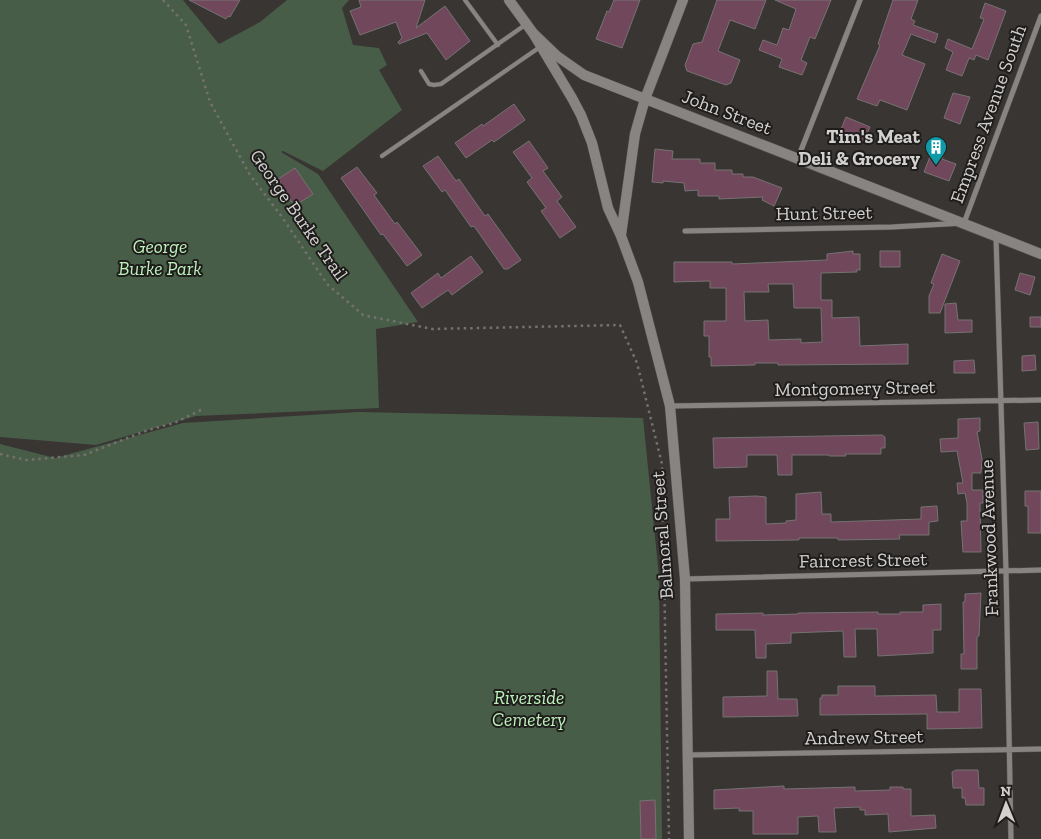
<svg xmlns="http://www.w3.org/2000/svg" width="1041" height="839" font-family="'Zilla Slab',serif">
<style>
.green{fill:#485d47}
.building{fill:#71485b;stroke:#767273;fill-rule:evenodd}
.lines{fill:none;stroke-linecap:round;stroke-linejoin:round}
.lane-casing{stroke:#565351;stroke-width:5}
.street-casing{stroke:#565351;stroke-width:6}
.secondary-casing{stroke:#565351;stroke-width:11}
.path{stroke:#74716f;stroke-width:2.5;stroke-dasharray:2.5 4;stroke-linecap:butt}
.lane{stroke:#888482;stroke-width:4}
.street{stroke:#888482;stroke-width:5}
.secondary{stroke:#888482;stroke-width:10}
.labels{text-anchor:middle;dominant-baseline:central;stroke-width:4;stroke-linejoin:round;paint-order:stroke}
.street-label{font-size:19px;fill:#d3d1cf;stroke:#1f1d1c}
.poi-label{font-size:19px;font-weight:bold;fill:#d3d1cf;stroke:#1f1d1c;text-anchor:end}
.park-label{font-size:19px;font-style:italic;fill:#bdf2bb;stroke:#1f1d1c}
</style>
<rect width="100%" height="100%" fill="#383533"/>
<path class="green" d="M0,0h183l36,44 41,-22 27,-22h62l-7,8 11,37 26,3 8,17 -8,5 23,40 -79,61 -40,-20 -2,1 37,22 100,148 -42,7 3,79 -183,8 -100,29 -96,-8z
M358,412l285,6 16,158 3,263h-662v-395l55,14 128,-35z"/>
<path class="building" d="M189,0h51l-10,17 -2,-1 -2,3z
M359,0h66l-9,28 29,-22 25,35 -24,19 -19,-27 -28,11 -1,-2 4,-4 -6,-16 -36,13 -10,-24 11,-4z
M614,0h26l-18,48 -26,-9 11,-28 2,1z
M717,0h49l-11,29 -25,-9 -12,31 22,9 -9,23 -5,2 -39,-14 -2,-6 8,-21 9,-2z
M775,0h56l-16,39 -5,-2 -9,23 6,3 -5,12 -23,-8 3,-8 -23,-9 4,-10 14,5 6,-17 6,2 7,-21z
M893,0h25l-7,19 4,2 -2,4 25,9 -3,9 -24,-9 -9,21 23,9 -18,46 -27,-10 -3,6 -20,-7 23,-54 -2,-1z
M985,3l21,8 -18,49 -12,-5 -2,5 -5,-2 -7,18 -16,-6 7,-18 -8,-4 3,-9 24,10 12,-30 -4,-1z
M953,93l17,4 -10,27 -16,-6z
M514,104l11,16 -31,22 -2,-2 -26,18 -11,-15 27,-19 1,2z
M846,117l24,10 -6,14 -10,-4 -3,8 -14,-6z
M529,141l19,27 -5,3 19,26 -5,4 19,26 -16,11 -19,-27 5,-3 -19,-26 5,-4 -19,-26z
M655,149l18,2 -1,8h28v4h15v7h17v4h11v3h10l29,11 -8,18 -12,-6 1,-3 -44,2v-3h-21v-6l-13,1 -1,-8 -21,-2v2l-11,-1z
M933,149l11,5 -2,5 14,5 -7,17 -25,-9z
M438,156l18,25 3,-2 26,37 3,-2 33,46 -13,9h-4l-30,-43 -3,1 -26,-37 -3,2 -19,-26z
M357,167l20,26 -3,2 21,29 2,-2 25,33 -15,11 -24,-32 -2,1 -40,-57z
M295,168l18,26 -19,12 -16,-27z
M853,251v3h7v16h-4l1,2 -36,1v27h11v18l27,-1 1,29 48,-2v20l-130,1v-2h-23v2l-44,1v-9h-2v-21h-5v-15h22v-33h-16v-7l-36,1v-20h58v2l95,-4v-6zM768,284h25l1,24h27l1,34 -21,1v-4l-32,1 -1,-20 -23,1 -1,-29h25z
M880,251h20v16h-20z
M942,254l18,7 -20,52h-11v-17l5,-12 -3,-1z
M471,256l12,16 -31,23 -4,-5 -26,18 -11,-15 27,-20 3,5z
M1020,273l15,4 -5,18 -15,-5z
M956,303l2,17h14v12l-27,1v-29z
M1030,317h11v10h-11z
M1035,355l1,15 -14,1v-15z
M974,360l1,13h-21v-12z
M980,418v13l-3,1 5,27 -1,14h-9v17h11v13h-3l1,49h-18l-2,-31h6v-18l-2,-10 -7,1 -1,-11h6l-6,-32 -16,1 -1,-13 18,-1v-19z
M1038,422l1,27 -13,1 -2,-27z
M882,435l3,2v11h-4v6h-36l1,2h-17v-1h-37v20h-14l-1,-20h-30v12l-33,1 -1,-30z
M1025,491h16v42h-13v-27h-3z
M821,492l1,22h9v8l90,-3v-12l16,-1 1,15 -9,1v13h-30l1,4 -62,1v-2h-39v2l-83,1v-22h14l-1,-22 27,-1 10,1v27l20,-1v-2l10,-1v-26z
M981,593l-2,43 -2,1v32h-16v-15h3l-1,-52h2v-8z
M941,604v26h-8v23l-55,3 -1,-27h-22l1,28h-12l-1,-26 -52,2v10l-25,1v14h-10l-1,-28h-39v-16l47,-1v2l35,-1v-1l80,-1v2h22v-2h23v-7z
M767,671h10l1,28h19l1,17 -75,1v-20l44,-1z
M838,686h37v10l61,-1 1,17h22v-23h22l1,39 -55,1v-15l-107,1v-17h2v-3h16z
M956,770h22l1,18h5v17h-18l-1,-7h-3v-10h-9l-1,-16z
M784,786v3l71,-2v4l35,-1v-3h13v2h8v27l24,-1 1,13 -47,4 -1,-18 -23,1v-5h-5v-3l-26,1 2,24h-17l-1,-16 -20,1v17h-45v-23h-14v-3l-25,1v-19z
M655,800l1,39h-15l-1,-38z"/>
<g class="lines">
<g class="lane-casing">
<path id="lane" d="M465,0l33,45
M421,71l8,13 5,1 7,-1 84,-59
M382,156l158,-109"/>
</g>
<g class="street-casing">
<path id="street" d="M798,158l62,-158
M685,231l207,-4 72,-4 77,-207
M996,237l10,334 5,268
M670,406l371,-6
M685,579l356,-9
M687,755l354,-6"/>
</g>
<g class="secondary-casing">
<path id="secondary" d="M509,0l24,33 24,23 27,19 457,179
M533,33l39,65 9,17 11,28 16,65 13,28 17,46 32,124 15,173 4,260
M621,235l14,-101 10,-35 38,-99"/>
</g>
<path class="path" d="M163,0l23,25 24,77 40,73 32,42 45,67 36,31 69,14 188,-4 17,38 25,101 7,375
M0,454l26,6 58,-5 64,-25 26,-7 29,-14"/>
<use href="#lane" class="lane"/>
<use href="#street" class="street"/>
<use href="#secondary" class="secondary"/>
</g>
<defs>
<g id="building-pin" transform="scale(1.125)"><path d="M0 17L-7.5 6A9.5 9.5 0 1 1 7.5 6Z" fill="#0f9aa8" stroke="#1f1d1c"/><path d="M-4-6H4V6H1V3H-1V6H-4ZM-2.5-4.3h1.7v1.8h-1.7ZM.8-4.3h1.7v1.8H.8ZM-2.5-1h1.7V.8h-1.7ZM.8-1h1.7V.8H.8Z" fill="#fff"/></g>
</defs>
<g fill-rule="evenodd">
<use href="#building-pin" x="936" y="147"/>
</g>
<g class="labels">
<g class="street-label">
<text transform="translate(727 112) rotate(21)">John Street</text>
<text transform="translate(988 114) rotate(-70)">Empress Avenue South</text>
<text transform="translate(824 213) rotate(-1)">Hunt Street</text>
<text transform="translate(299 215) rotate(55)">George Burke Trail</text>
<text transform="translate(855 388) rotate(-1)">Montgomery Street</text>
<text transform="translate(662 535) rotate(-94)">Balmoral Street</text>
<text transform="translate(989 538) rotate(-92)">Frankwood Avenue</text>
<text transform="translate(863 560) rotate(-1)">Faircrest Street</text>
<text transform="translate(864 737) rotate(-1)">Andrew Street</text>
</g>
<g class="poi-label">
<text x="920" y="136">Tim's Meat<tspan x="920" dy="22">Deli &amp; Grocery</tspan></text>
</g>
<g class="park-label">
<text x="160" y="246">George<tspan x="160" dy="22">Burke Park</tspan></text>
<text x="529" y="697">Riverside<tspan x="529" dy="22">Cemetery</tspan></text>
</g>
</g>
<g transform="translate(1006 804) rotate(359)" stroke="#1f1d1c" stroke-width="4" paint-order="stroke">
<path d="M0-4L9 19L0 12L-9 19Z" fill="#d3d1cf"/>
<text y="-8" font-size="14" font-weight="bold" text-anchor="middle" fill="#d3d1cf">N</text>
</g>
</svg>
